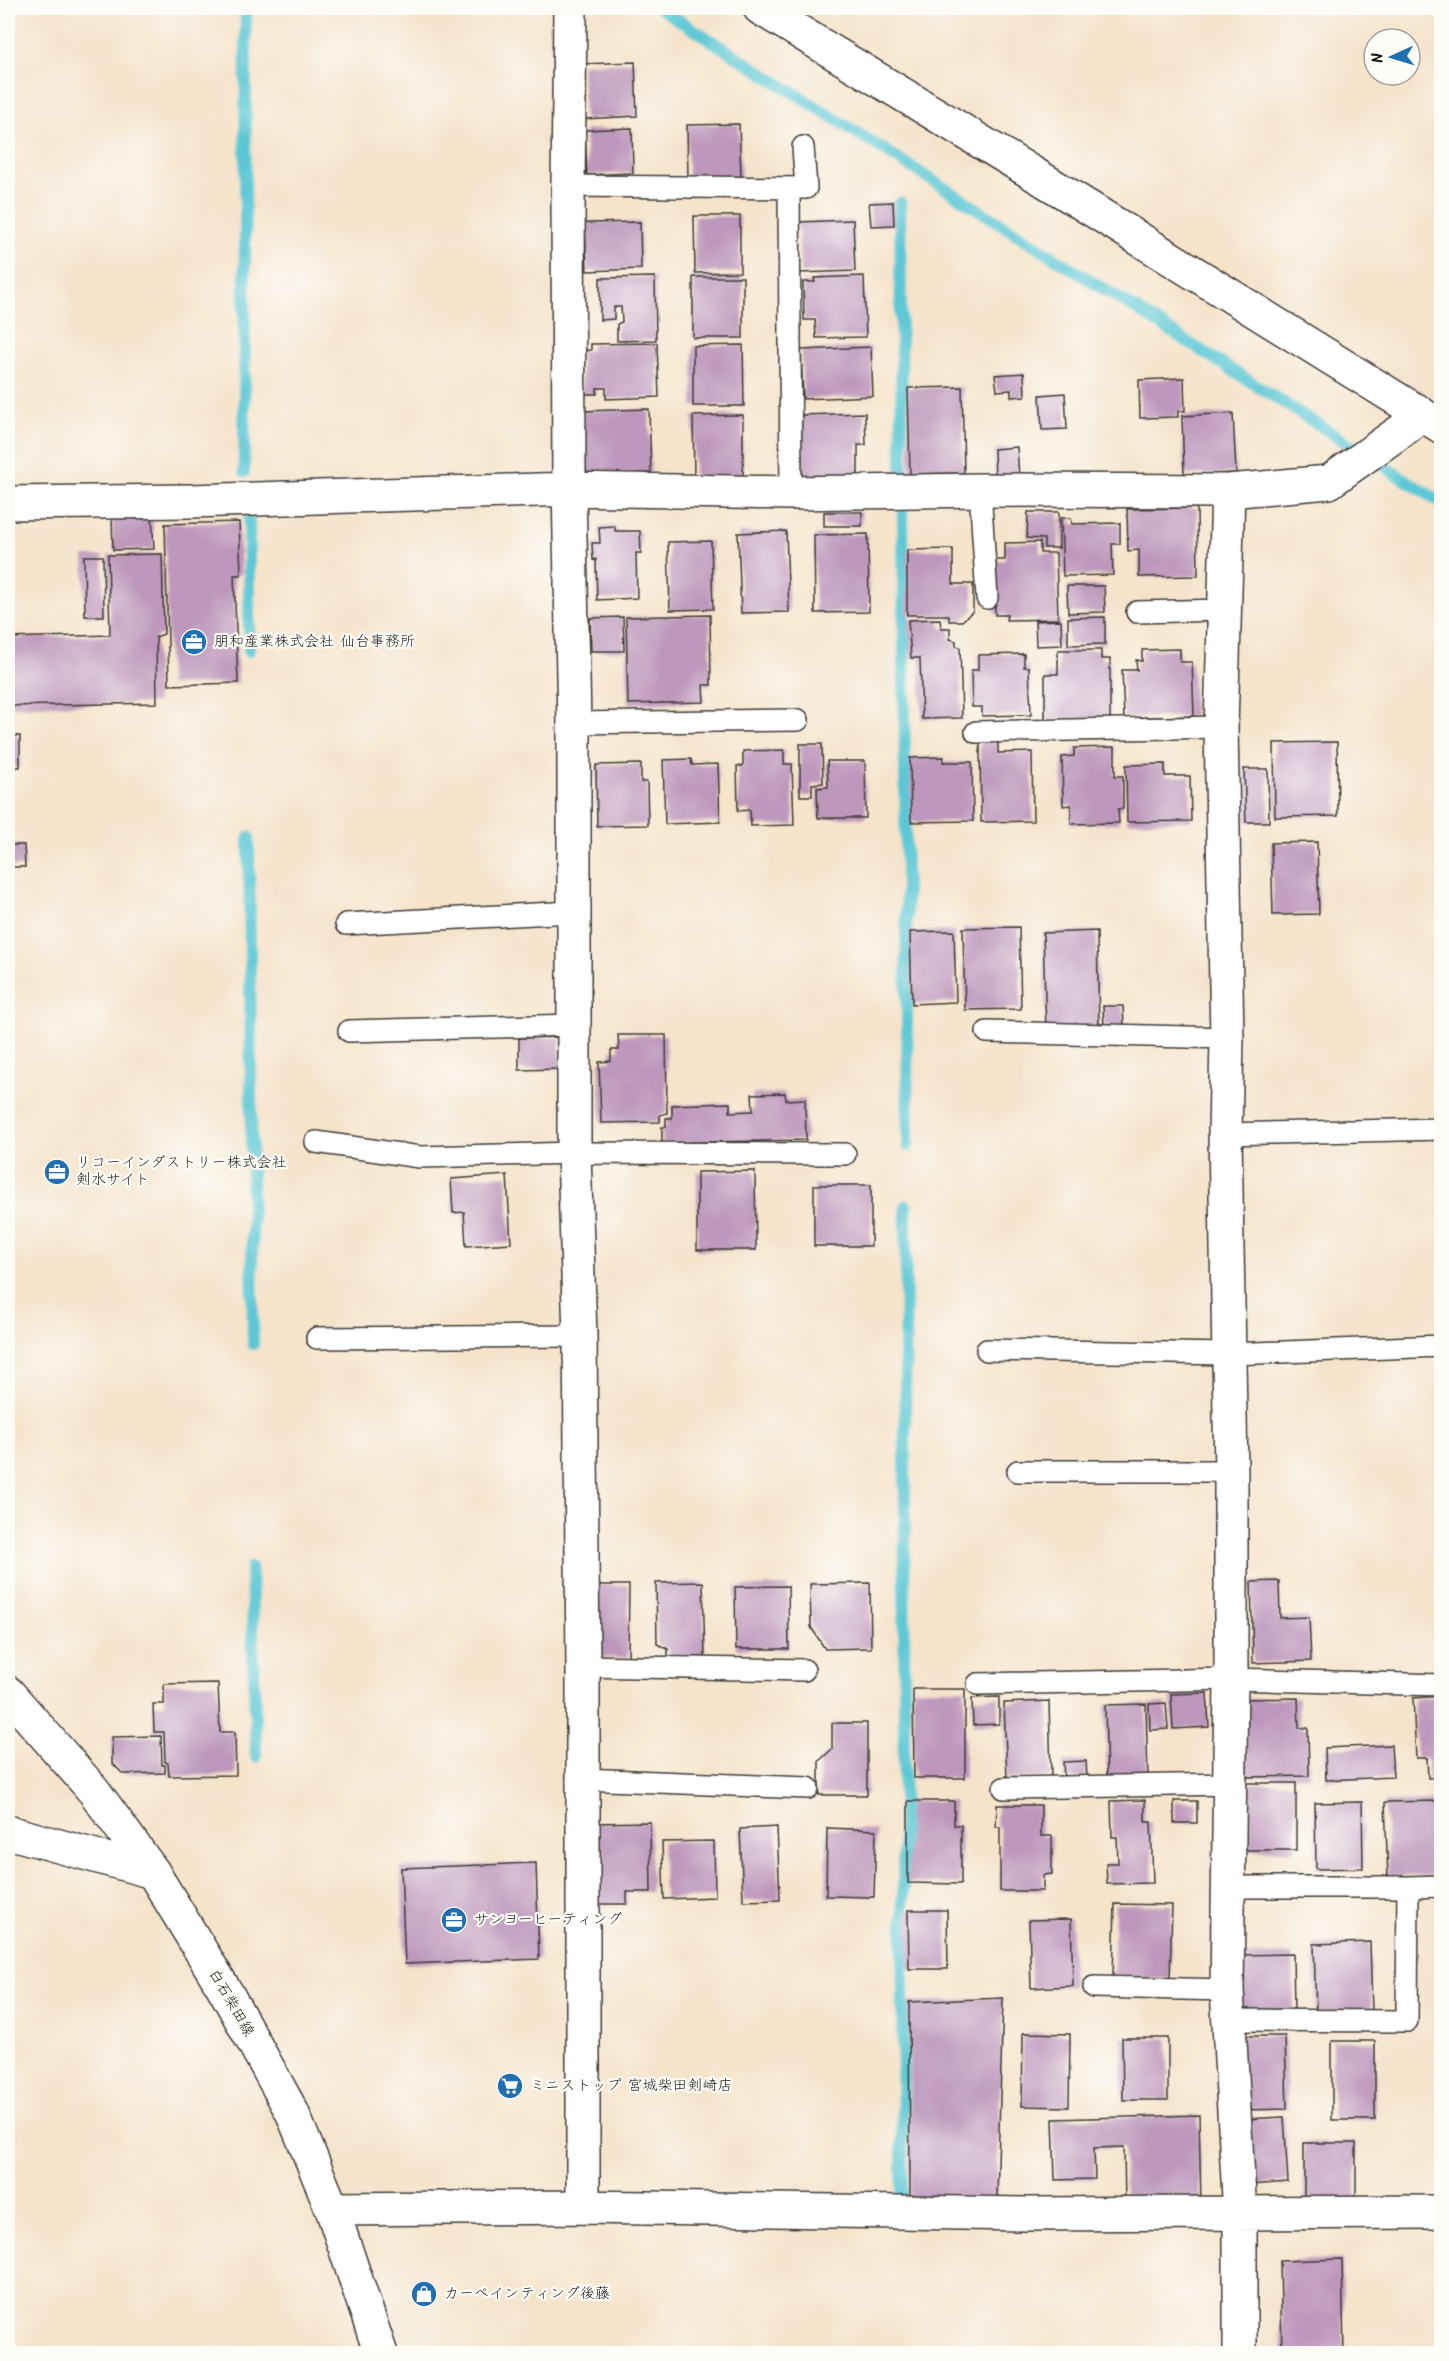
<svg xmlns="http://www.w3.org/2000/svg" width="1449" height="2361" font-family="Kalam,'Klee One',sans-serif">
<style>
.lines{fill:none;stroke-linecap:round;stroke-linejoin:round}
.stream{stroke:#5cc8d5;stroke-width:12}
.building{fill:#bd97bc}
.service-casing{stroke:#3d3a36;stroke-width:24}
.minor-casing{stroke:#3d3a36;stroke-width:36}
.primary-casing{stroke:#3d3a36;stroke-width:36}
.service{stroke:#fff;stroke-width:21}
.minor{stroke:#fff;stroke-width:33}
.primary{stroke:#fff;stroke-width:33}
.labels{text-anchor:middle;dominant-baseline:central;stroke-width:4.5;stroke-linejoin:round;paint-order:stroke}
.poi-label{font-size:15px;fill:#1c1c1c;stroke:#fdfcf7;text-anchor:start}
.street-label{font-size:15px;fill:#1c1c1c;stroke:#fdfcf7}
</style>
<rect width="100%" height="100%" fill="#fdfcf7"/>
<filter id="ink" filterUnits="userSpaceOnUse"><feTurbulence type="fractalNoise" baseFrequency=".0167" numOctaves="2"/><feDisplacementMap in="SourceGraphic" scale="12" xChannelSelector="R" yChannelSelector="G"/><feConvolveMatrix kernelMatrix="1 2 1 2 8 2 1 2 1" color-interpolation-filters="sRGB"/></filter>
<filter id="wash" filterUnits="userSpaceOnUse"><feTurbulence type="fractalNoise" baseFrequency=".008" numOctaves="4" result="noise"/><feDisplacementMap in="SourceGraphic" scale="24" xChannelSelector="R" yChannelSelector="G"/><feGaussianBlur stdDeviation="1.35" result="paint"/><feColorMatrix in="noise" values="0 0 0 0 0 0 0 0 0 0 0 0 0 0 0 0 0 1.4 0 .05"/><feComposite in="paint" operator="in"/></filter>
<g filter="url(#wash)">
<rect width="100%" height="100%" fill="#f5e3ca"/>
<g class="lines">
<path class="stream" d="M660,8l782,495
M900,203l2,269
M244,472l2,-464
M903,515l5,631
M249,651v-131
M249,837l4,507
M251,1567l5,190
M902,2199l4,-994"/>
</g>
<g id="blocks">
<path class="building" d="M635,62l2,54 -53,3 -2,-55z
M739,124l2,53 -53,2 -1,-54z
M632,128l1,45 -46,2 -2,-45z
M893,202l1,23 -23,1 -2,-23z
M694,216h46v56l-45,1z
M853,220l2,51 -55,2 -2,-51z
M640,222l1,47 -54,2 -2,-48z
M864,276l2,61 -50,1 -1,-18h-11l-1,-38h12l-1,-4z
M655,277l1,63 -39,1v-17l5,-2 -1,-15h-7v12l-14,1v-42z
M693,277h50v61h-50z
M657,343l2,54 -53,2v-11h-9v6h-15l-2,-43 11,-1v-6z
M743,345l1,61h-51v-60z
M871,347l2,49 -70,3 -2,-49z
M1024,373l1,23 -14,1v-7l-14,1 -2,-16z
M1184,378l1,33h-7v6l-38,1 -1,-38z
M962,387l2,86 -54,1 -2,-86z
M1065,393l2,36 -25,1 -2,-35z
M649,409l2,64 -67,2 -2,-64z
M865,413l1,32h-8v31l-56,2 -1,-28h-5l6,-35z
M1233,413l3,60 -52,2 -2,-59z
M743,415v62h-49l-1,-61z
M1017,447l2,31 -24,1 -1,-30z
M1197,508l1,68 -59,1v-27l-11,1 -1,-42z
M824,512h38v14h-38z
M1028,512h31v36h-15v-9l-17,-1z
M152,515l2,34 -41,1 -1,-33z
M1061,518h10l1,6 48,-1v21h-8l1,31 -50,1z
M239,522l2,53h-7l4,108 -69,2 -4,-161z
M615,526v5h25l1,22h-5l1,45 -40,2 -1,-41 -3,1 -1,-17h8l-1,-16z
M786,531l3,81 -48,1 -3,-80z
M868,534l1,78 -54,1 -1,-78z
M711,541l2,68 -43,1 -2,-68z
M1040,542v11h16l2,66 -52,1 1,-5h-12l-2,-55h12v-17z
M953,549v35h20v27l-11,10h-13v-6h-42v-65z
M162,554l2,80 -8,3 1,66 -149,3v-68l102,-3 -2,-80z
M84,556h19l1,60h-19z
M1067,586h37l1,26 -37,1z
M710,615l1,70h-8l1,17 -76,2 -2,-87z
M623,617l1,34h-33l-1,-33z
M1105,617v27l-37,1v-27z
M940,619l1,9h9v11l6,2v5l4,1 2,71 -40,1 -2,-61h-9l-3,-38z
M1061,620l1,25 -26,1 -1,-25z
M1180,649v13h12l2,54 -70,2 -2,-48h15l-1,-10 6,1v-11z
M1058,650h43v9h9v60l-65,1v-46h13z
M1024,654v13h5l2,48 -49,1v-9h-10l-1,-37h7v-15z
M8,735l12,1v31h-9v65h-3z
M998,742v11l34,-1 1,69 -52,1 -1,-79z
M1337,742l1,74 -63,1 -1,-74z
M800,744h22l1,39 -11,1v12h-12z
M1115,747v29h8v33h-5l1,14 -48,1v-19l-8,1 -1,-49 12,-1v-8z
M784,750v14h8l2,61 -43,1 -1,-16 -12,1 -1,-45h6v-15z
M944,757l-1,5h29l1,59 -62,1 -1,-64z
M691,759l1,6 26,-1 2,58 -55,2 -2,-64z
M827,761h38l1,57h-48l-1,-30 11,-1z
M641,764v18h6l1,43 -51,1 -1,-61z
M1165,764v12h25l1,45 -64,1 -1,-57z
M1244,769h24l1,53h-23z
M1317,842l2,72 -46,1 -2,-72z
M8,845h16l1,22h-17z
M1019,927l2,82 -56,1 -2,-82z
M954,931l2,71 -44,2 -2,-72z
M1097,931l2,98 -53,1 -3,-97z
M1103,1006h20l1,20 -20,1z
M618,1035h48l1,78 -7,2v7l-59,1 -2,-61 12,-1v-11h8z
M560,1037v32l-41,1v-32z
M785,1093l1,7 19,-1 1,41 -144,3v-16h4v-9h6v-13l58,-2v9l23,-1 -1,-17z
M755,1171l1,79h-59v-78z
M507,1175l4,68 -45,3 -2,-34 -11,1 -2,-34z
M814,1185h57v61h-57z
M1279,1581l1,37 29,-1 2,44 -58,2 -2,-81z
M703,1582l2,75 -37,1v-9l-11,-5 -1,-61z
M870,1583l1,65 -46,1 -14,-22 -1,-43z
M591,1585h38l-1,73h-38z
M788,1586l1,63h-53l-1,-62z
M218,1683l2,49h15l1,43 -67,1 -1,-13 -3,-1 -1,-30h-10l-1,-28h11v-20z
M913,1689h52v89h-51z
M1207,1693l2,34 -36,2 -2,-35z
M1442,1696v81l-14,1 -1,-20h-11l-3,-60z
M999,1697v27l-26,1 -1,-27z
M1298,1698l1,30h9l1,48 -63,1 -2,-78z
M1049,1701l2,76 -44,2 -3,-76z
M1166,1703l2,26 -18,1 -1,-26z
M1146,1704l2,75 -41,1 -2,-75z
M832,1723h35v72h-48v-34l13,-12z
M161,1736l1,29h3v8l-42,1 -11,-11v-26z
M1391,1745l2,32 -67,3 -1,-32z
M1086,1761l1,16 -23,2 -1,-17z
M1243,1783h53v67h-54z
M1145,1800v22h6l2,61 -46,1 -1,-21h12l-1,-26h-5l-1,-36z
M908,1801h46v24h7v59l-53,-1z
M1174,1801h23v22h-23z
M1440,1801l2,74 -54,2 -3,-75z
M1362,1802l1,66 -47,1 -1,-66z
M997,1805h44v31h11v38l-9,1v16h-43v-64h-4z
M650,1822l1,70h-24v12h-34l-1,-81z
M777,1827l3,73 -37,1 -3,-72z
M827,1828l49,2 -2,67 -48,-1z
M714,1841l1,56 -51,2 -2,-57z
M536,1863l3,96 -134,5 -4,-96z
M1115,1904l57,1 -2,74 -57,-2z
M908,1910h39l1,59h-39z
M1071,1919l2,67 -42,2 -2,-68z
M1370,1942l2,69 -56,2 -2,-69z
M1293,1954l1,55 -54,1 -1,-55z
M1003,1998l-6,200h-87l-1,-196z
M1023,2033l47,1 -1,73 -47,-1z
M1239,2036h46l2,73 -46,1z
M1122,2038h46v62h-45z
M1332,2041h43v79h-43z
M1199,2115l2,89 -76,2 -1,-59 -30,1 1,31 -40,1 -2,-61z
M1284,2117l4,65 -39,3 -3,-66z
M1304,2143h52v61l-52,-1z
M1342,2259l2,95h-62l-2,-93z"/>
</g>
</g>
<g filter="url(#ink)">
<use href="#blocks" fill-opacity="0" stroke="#3d3a36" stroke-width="1.5"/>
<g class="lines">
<g class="service-casing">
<path id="service" d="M568,186l238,2 -3,-41
M789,188l2,305
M980,490l7,108
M1137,612l86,-2
M574,723l224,-3
M976,732l245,-5
M346,924l227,-12
M349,1031l224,-6
M987,1032l240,6
M1225,1134l217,-5
M316,1142l104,15 154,-4 271,1
M317,1338l263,-2
M987,1350l242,4 213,-8
M1018,1471h213
M583,1666l221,4
M978,1684l253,-5 211,6
M582,1779l226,9
M1004,1788l225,-4
M1408,1887l34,-1
M1094,1987l133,3
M1227,2020l180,1 1,-134h-179"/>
</g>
<g class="minor-casing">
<path id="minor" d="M760,8l302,183 380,236
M570,10l-2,176 1,303 5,234v430l6,183 3,330v541
M1228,491l-7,236 6,311 -2,96 6,337v208l-4,311 13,224v140
M8,503l182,-2 379,-12 222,4 189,-3 248,1 101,-9 79,-56 8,-16
M8,1832l145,40
M332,2209l251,-2 444,7 415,-2"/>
</g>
<g class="primary-casing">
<path id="primary" d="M8,1693l86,98 59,81 73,120 66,120 40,97 49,145"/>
</g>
<use href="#service" class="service"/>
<use href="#minor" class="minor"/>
<use href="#primary" class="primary"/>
</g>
</g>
<defs>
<g id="office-disc" transform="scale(1.35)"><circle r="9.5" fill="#1f6fb2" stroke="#fdfcf7"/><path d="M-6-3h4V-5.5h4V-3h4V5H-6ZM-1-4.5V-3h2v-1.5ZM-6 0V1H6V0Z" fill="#fff"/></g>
<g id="supermarket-disc" transform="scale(1.35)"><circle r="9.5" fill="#1f6fb2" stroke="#fdfcf7"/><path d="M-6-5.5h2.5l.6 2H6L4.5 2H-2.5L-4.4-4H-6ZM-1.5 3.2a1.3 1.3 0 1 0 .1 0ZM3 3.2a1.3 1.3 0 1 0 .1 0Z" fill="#fff"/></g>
<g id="shop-disc" transform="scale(1.35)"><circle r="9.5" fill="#1f6fb2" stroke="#fdfcf7"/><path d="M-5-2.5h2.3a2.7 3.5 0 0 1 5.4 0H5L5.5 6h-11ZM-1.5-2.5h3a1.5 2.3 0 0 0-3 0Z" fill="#fff"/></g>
</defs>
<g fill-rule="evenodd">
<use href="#office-disc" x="194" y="642"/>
<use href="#office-disc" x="57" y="1172"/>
<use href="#office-disc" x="454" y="1920"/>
<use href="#supermarket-disc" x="510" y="2086"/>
<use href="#shop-disc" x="424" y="2294"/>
</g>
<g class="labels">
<g class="poi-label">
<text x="214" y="642">朋和産業株式会社 仙台事務所</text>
<text x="76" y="1163">リコーインダストリー株式会社<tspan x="76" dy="17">剣水サイト</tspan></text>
<text x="474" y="1920">サンヨーヒーティング</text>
<text x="530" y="2086">ミニストップ 宮城柴田剣崎店</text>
<text x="444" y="2294">カーペインティング後藤</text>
</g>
<g class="street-label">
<text transform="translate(231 2003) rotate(60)">白石柴田線</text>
</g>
</g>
<rect width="1449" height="2361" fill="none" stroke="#fdfcf7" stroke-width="30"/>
<g transform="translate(1392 57) rotate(266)"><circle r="28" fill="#fdfcf7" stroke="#a3a29f" stroke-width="1.5"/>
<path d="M0-4.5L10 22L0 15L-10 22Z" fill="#1f6fb2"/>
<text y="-9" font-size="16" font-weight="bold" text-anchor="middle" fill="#1c1c1c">N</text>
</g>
</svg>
